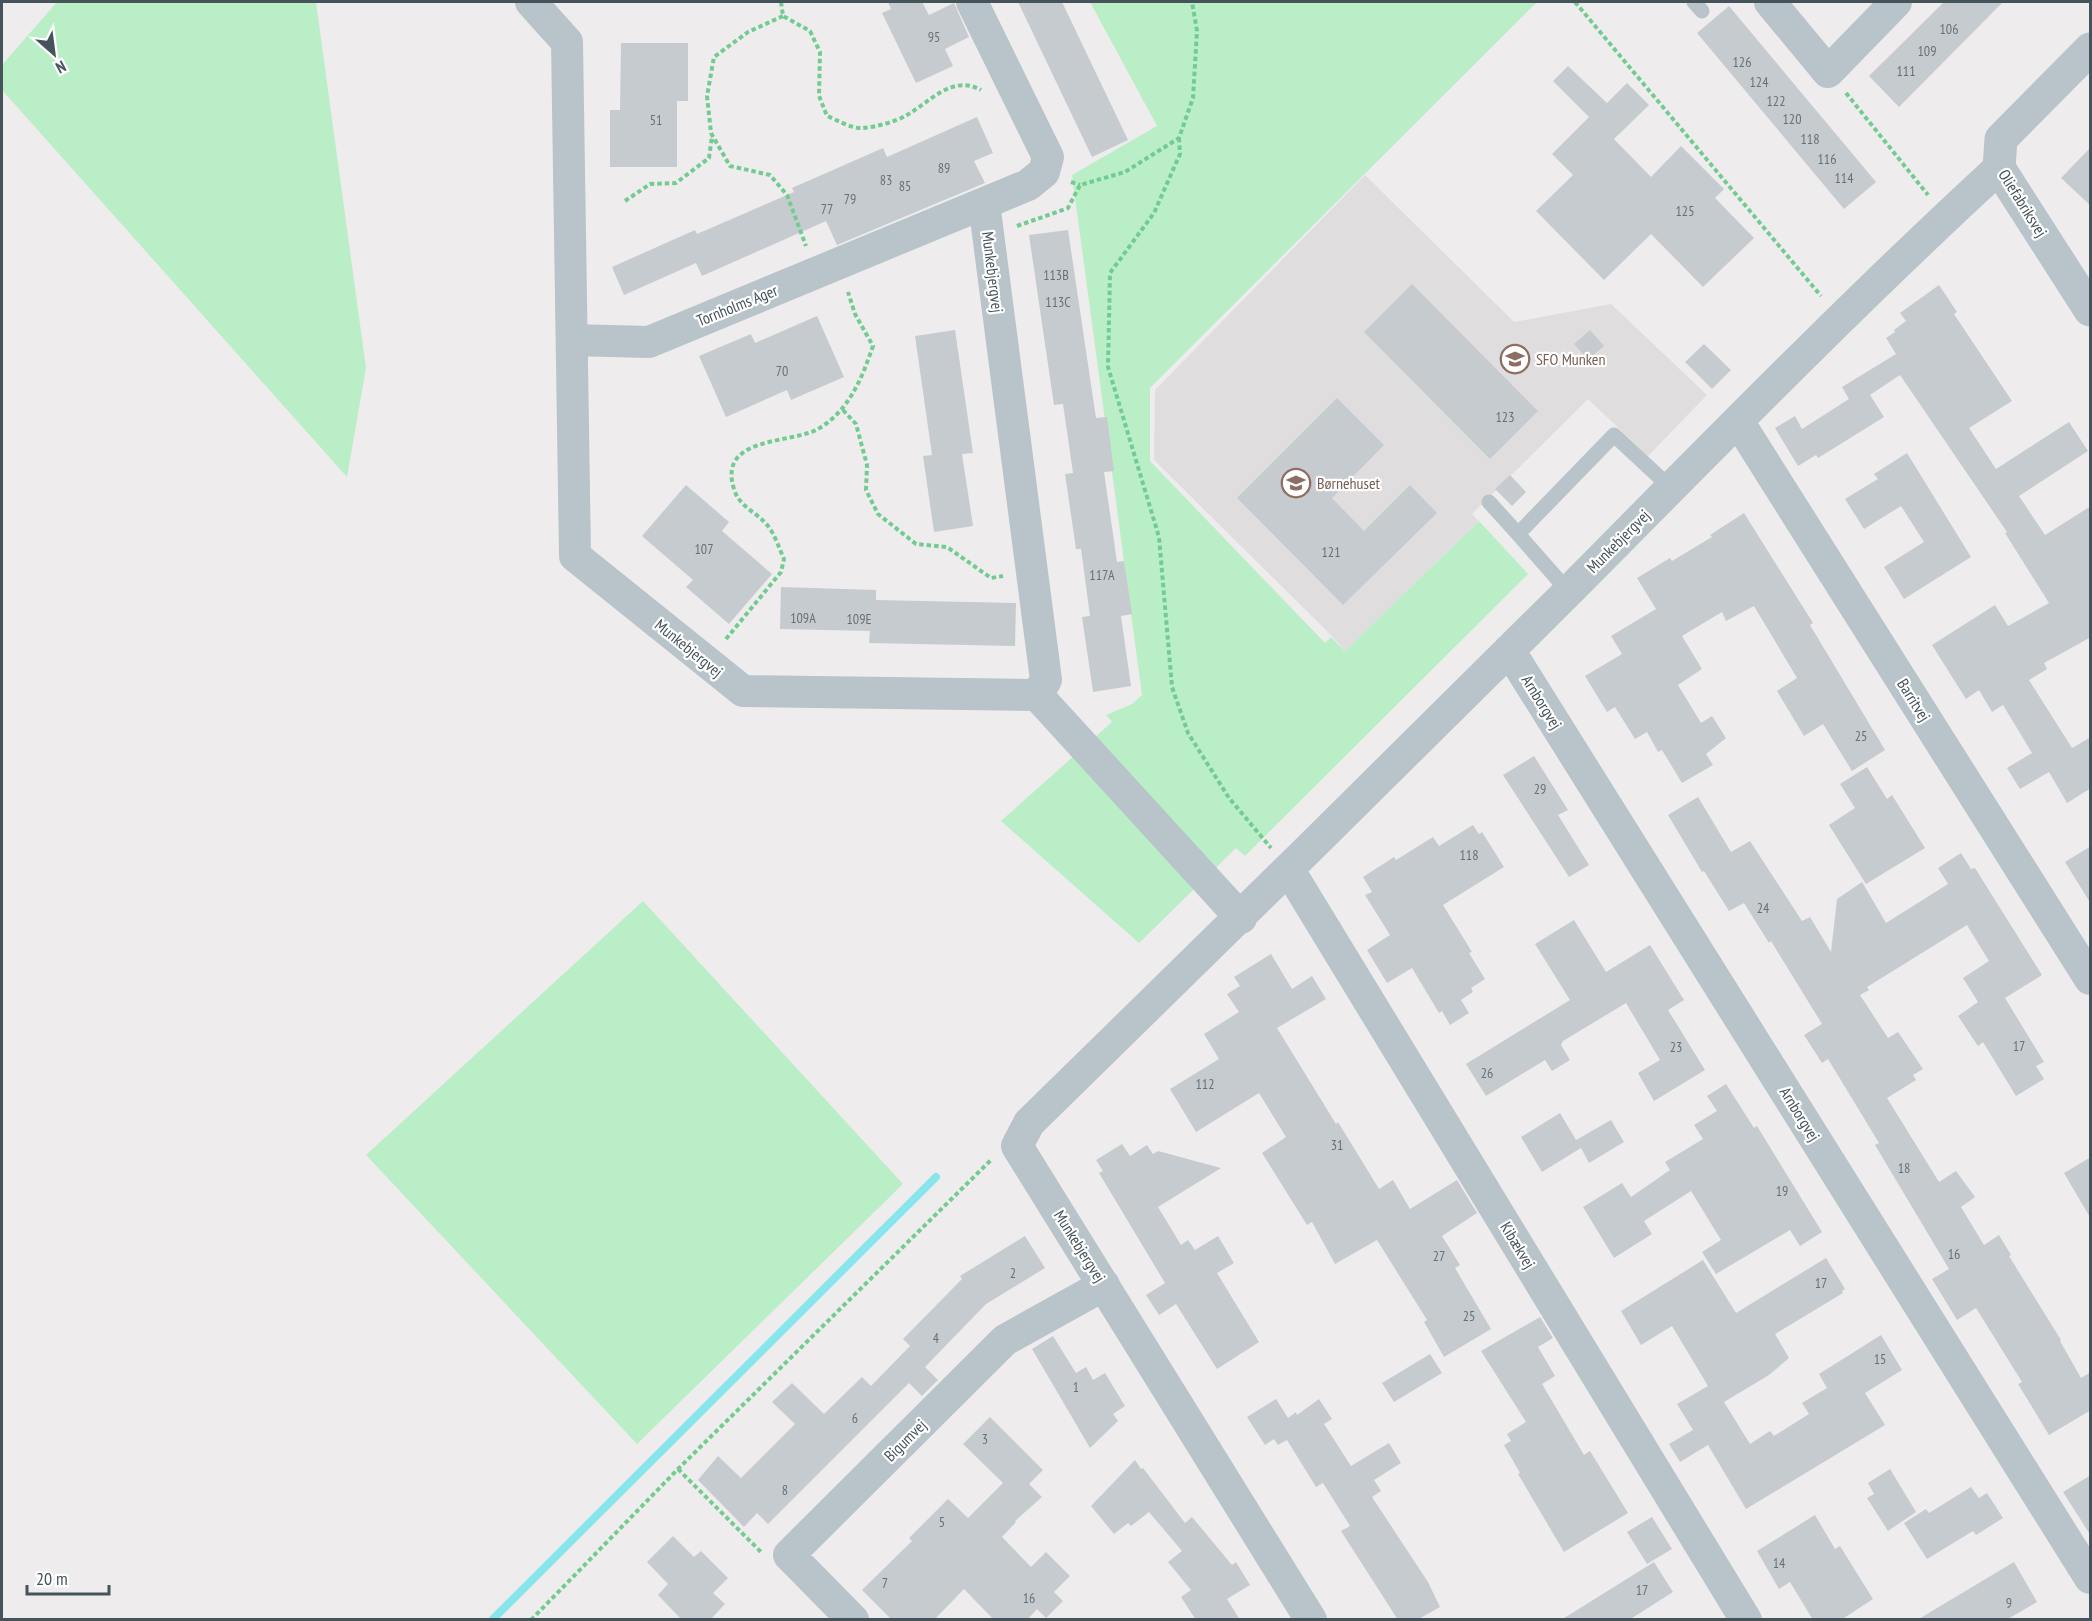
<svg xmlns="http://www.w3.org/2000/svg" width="2092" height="1621" font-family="'PT Sans Narrow',sans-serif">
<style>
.education{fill:#e0dddf}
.green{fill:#baeec6}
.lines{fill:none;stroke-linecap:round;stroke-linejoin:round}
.stream{stroke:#87e5eb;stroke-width:8}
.building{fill:#c6cbd0}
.path{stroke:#72cc92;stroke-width:4;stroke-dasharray:4.5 3;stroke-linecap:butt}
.service{stroke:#b8c4ca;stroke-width:15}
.minor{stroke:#b8c4ca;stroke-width:32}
.tertiary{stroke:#b8c4ca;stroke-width:33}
.labels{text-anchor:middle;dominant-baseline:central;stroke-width:4.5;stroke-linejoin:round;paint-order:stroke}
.number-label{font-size:14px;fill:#657178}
.street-label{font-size:16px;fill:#45535a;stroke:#fff}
.education-label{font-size:16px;fill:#785e54;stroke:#fff;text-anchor:start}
</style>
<rect width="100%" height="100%" fill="#efeced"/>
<path class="education" d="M1365,175l149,147 97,-18 96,91 -59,61 -60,-57 -116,115 7,7 -134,130 -14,-16 -177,-175 1,-70z"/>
<path class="green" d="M57,2h259l50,366 -19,109 -345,-387v-25z
M1090,2h447l-387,386v73l175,182 6,-6 14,14 134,-130 49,53 -283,282 -9,-8 -97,95 -138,-122 111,-99 -6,-7 26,-11 10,-9 -70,-520 85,-49z
M643,901l260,283 -266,260 -271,-289z"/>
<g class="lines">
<path class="stream" d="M492,1620l444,-443"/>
</g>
<path class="building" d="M888,2h34l7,13 25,-12 15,34 -24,12 8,17 -37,17 -34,-70 9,-4z
M1018,2h44l66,138 -36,17z
M1944,2h59l-104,105 -30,-31z
M1729,6l147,176 -32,27 -147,-176z
M621,43h67v58h-11v66h-67v-57h10z
M1568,66l39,37 20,-20 22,22 -35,34 37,38 30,-31 43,43 -9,9 39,40 -51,49 -52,-53 -47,46 -68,-69 37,-36 -21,-21 37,-37 -36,-36z
M977,117l16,36 -19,8 11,22 -148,62 -11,-24 -124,55 -6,-13 -72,32 -12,-28 83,-37 2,4 97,-42 -2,-4 91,-40 4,9z
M2091,147v59l-30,-28z
M1068,230l28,188 11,-1 7,54 -10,1 13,90 7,-1 8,53 -11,2 10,70 -38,6 -11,-75 8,-1 -9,-67h-5l-11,-75 8,-1 -10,-69 -9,1 -25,-170z
M1412,284l126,127 -48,48 -126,-127z
M1939,285l18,27 -3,2 58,87 -43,27 27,41 73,-47 19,29 -69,45 26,39 46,-29v131l-47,26 3,6 -18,11 43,68 19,-11v51l-24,15 -18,-31 -29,17 -13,-21 25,-15 -29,-48 -11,7 -13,-22 -13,9 -34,-54 63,-40 13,21 41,-23 -44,-70 2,-1 -107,-157 -30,20 14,22 -66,41 -2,-3 -18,11 -23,-38 20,-12 7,13 47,-30 -7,-12 54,-33 -10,-16 9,-6 -1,-2 12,-9 -6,-8z
M817,316l27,61 -53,23 -4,-10 -61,27 -27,-61 52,-22 4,9z
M955,330l18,123 -11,1 11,72 -39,6 -11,-76 9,-1 -17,-119z
M1590,330l14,16 -16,14 -14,-16z
M1704,344l27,26 -19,19 -27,-27z
M1337,398l47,47 -52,53 32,33 46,-46 27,28 -94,92 -106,-107z
M1907,453l64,104 -67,42 -20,-32 40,-25 -23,-36 -37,23 -19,-30 33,-20 -4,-5z
M1510,475l16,17 -14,14 -17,-17z
M686,485l43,37 -7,9 50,43 -43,50 -43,-37 7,-7 -51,-44z
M1744,513l69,110 -3,2 75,125 -33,21 -29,-47 -19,12 -27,-45 20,-13 -43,-72 -28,15 -4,-9 -40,24 20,33 -24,16 23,38 11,-7 14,22 -20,16 7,11 -31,18 -20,-33 -4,2 -11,-20 -12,7 -20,-32 -8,5 -22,-36 37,-22 -11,-18 45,-27 -19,-31 33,-20 2,3 40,-24 -2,-2z
M781,587l95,3v10l140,3 -1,43 -146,-3 1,-12 -90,-2z
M1534,756l34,54 -10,5 31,50 -20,12 -66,-102z
M1867,767l20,32 5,-4 33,53 -59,36 -37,-59 26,-17 -15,-24z
M1698,797l33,55 19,-11 52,80 8,-4 21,35 6,-53 25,-17 24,41 62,-39 -10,-16 23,-15 10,16 4,-1 67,107 -37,23 39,64 -8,4 8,13 -28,17 -33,-54 -5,4 -20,-30 20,-14 -15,-24 26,-17 -22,-36 -100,62 2,3 -9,5 28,43 10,-6 25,37 -10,6 3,5 -29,18 52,84 17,-11 19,26 -14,10 23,38 15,-10 12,20 -2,1 52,84 -1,1 21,37 10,-6v38l-42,25 -31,-51 4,-2 -46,-74 -19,12 -25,-41 17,-10 -74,-124 4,-2 -51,-84 -6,4 -18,-28 18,-11 -51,-83 -2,2 -25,-40 -15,8 -25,-40 -2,1 -34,-57z
M1473,825l6,9 3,-2 22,35 -61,38 29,47 -3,1 16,26 -14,9 2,4 -12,8 8,13 -19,12 -8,-14 -3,2 -27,-45 -25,15 -20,-33 23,-15 -25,-40 7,-3 -9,-15 31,-20 2,3 37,-23 6,9z
M2091,846v58l-26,-42z
M1574,920l32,52 44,-27 34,55 -16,10 37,60 -51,31 -16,-28 22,-13 -34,-57 -63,38 -2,4 9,15 -18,11 -7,-11 -59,36 -20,-32 104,-64 -35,-56z
M1271,954l21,35 20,-13 14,23 -49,29 59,96 2,-2 41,67 14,-9 17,29 47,-29 20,33 -35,23 18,29 -5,3 36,61 -47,28 -20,-35 3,-2 -50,-80 -42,24 -23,-42 -5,3 -45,-72 24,-16 -27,-44 -63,39 -26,-43 49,-30 -15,-25 35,-22 -12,-18 13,-8 -6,-9z
M1726,1084l28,44 3,-2 65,106 -22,14 -10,-16 -74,44 -14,-22 19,-12 -30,-49 -47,30 8,13 -38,24 -31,-51 39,-24 9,14 39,-27 -5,-8 38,-23 -9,-14 23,-14 -10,-15z
M1560,1113l16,27 35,-20 13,22 -35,21 -8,-15 -39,24 -21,-35z
M1122,1144l8,12 17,-11 6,9 5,-3 63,17 -63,39 23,38 7,-5 7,10 23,-14 16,27 -17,10 42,69 -42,27 -41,-65 -17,11 -13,-20 19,-12 -66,-110 4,-2 -7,-11z
M2091,1157v62l-27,-46z
M1025,1236l20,32 -59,36 -61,63 13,13 -16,16 -13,-13 -141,141 -11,-11 -13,14 -46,-47 20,-24 23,22 54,-54 -23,-22 20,-19 32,31 38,-37 9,9 39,-40 -7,-7 59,-60 -2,-3z
M1826,1258l19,31 -3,2 1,2 -68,41 14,24 -20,17 -45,27 26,42 20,-13 4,5 35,-22 -7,-11 25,-15 -8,-14 62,-39 21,35 -37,23 20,32 -139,84 -38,-64 -28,17 -11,-18 24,-14 -16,-26 31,-18 -36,-60 -31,19 -20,-34 82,-51 33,53z
M1540,1317l13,21 -15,9 17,29 -13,8 42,71 6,-4 38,62 -64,39 -46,-78 2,-1 -16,-28 7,-4 -4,-7 19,-12 -45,-71z
M1053,1336l23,37 10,-6 7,13 12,-7 20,33 -12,8 5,7 -28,27 -58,-99z
M1430,1354l12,19 -48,29 -12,-19z
M1276,1399l12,19 8,-6 1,3 22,-16 13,20 -8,5 27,42 38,-23 12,20 -27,17 7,11 -9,6 56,85 12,25 -23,13h-19l-57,-89 9,-5 -27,-43 -7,4 -29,-47 -9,5 -4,-6 -9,6 -18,-28z
M990,1417l53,53 -14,14 13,13 -27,24 1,1 -14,15 29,30 15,-15 24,24 -16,16 9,9 -17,17 -9,-9 -10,11h-33l-30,-31 -30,31h-42l-30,-30 50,-49 -3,-3 39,-39 20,19 35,-35 -40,-39z
M1135,1460l6,9 2,-1 42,55 7,-6 40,48 4,-3 14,23 -23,14 13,21h-44l-15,-23 10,-7 -23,-28 14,-11 -33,-39 -18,14 -3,-3 -14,11 -23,-28z
M1890,1469l26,43 -28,19 -21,-33 7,-4 -6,-11z
M2091,1475v61l-28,-44z
M1971,1487l8,11 8,-5 16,25 -27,17 -3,-4 -46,28 -23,-36 22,-14 3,4z
M1815,1515l20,34 5,-3 33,53 -32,21h-28l-23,-38 -11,7 -22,-38z
M1652,1517l20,32 -25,15 -20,-32z
M673,1536l21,21 7,-6 27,27 -15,15 12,11 -15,16h-28l-24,-25 10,-11 -21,-22z
M1654,1562l19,30 -44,28h-68z
M2014,1562l23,40 -31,18h-89z"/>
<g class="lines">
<path class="path" d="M781,2l2,14 27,15 10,21 -1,44 8,20c10,4 25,13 35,12 14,-1 33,-6 45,-13 23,-13 45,-41 74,-25
M1575,2l246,294
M783,16l-35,16 -34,25 -7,39 4,37 19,33 40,9 17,20 19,51
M1846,93l82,102
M1179,138l1,16 -26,59 -44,60 -2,94 51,170 13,150 16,46 41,65 42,50
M1071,182l9,3
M625,201l25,-17 26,-1 33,-25 3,-22
M1017,226l51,-18 12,-23 45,-13 54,-34 14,-40 4,-67 -5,-29
M843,410l13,14 11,41 -1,25 12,24 38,30 31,3 44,31 12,-2
M726,639l55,-67 3,-13c-5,-11 -9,-24 -16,-33 -11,-14 -29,-19 -34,-37 -17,-53 57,-45 84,-60 31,-18 44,-51 55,-83l-18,-32 -7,-22
M678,1469l83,83
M531,1620l147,-151 314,-310"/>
<path class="service" d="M1694,2l8,9
M1489,502l29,32
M1568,591l-50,-57 96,-99 57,53"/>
<path class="minor" d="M531,2l36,40 8,514 168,135 294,4 204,223
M1770,2l58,70 68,-70
M984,203l62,477 -9,15
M572,340l77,2 379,-157 16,-13 4,-15 -76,-155
M1738,421l352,558
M1509,650l581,928
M1289,870l457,750
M853,1620l-64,-65 216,-215 99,-55
M1311,1620l-294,-474 12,-23c180,-175 358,-351 536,-528 143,-144 285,-290 434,-427"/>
<path class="tertiary" d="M2090,49l-89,90 -2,29 91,142"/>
</g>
<defs>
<g id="school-ring" transform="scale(1.5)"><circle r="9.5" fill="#fff" stroke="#8d6e63" stroke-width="1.5"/><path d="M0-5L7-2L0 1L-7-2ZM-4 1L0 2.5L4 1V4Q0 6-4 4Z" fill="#8d6e63"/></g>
</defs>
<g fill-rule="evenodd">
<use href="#school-ring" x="1515" y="359"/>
<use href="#school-ring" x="1296" y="483"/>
</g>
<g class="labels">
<g class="number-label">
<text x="1949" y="29">106</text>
<text x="934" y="37">95</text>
<text x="1927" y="51">109</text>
<text x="1742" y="62">126</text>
<text x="1906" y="71">111</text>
<text x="1759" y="82">124</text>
<text x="1776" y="101">122</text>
<text x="1792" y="119">120</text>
<text x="656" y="120">51</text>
<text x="1810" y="139">118</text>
<text x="1827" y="159">116</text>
<text x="944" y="168">89</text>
<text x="1844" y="178">114</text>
<text x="886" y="180">83</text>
<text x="905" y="186">85</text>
<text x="850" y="199">79</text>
<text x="827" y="209">77</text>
<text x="1685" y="211">125</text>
<text x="1056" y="275">113B</text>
<text x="1058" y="302">113C</text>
<text x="782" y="371">70</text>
<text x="1505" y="417">123</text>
<text x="704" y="549">107</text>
<text x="1331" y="552">121</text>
<text x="1102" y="575">117A</text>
<text x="803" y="618">109A</text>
<text x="859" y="619">109E</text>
<text x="1861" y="736">25</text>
<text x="1540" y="789">29</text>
<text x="1469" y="855">118</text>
<text x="1763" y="908">24</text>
<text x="2019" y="1046">17</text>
<text x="1676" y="1047">23</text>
<text x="1487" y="1073">26</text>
<text x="1205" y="1084">112</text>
<text x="1337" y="1145">31</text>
<text x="1904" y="1168">18</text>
<text x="1782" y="1191">19</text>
<text x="1954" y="1254">16</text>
<text x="1439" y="1256">27</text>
<text x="1013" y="1273">2</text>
<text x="1821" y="1283">17</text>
<text x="1469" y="1316">25</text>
<text x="936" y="1338">4</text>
<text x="1880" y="1359">15</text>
<text x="1076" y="1387">1</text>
<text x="855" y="1418">6</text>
<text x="985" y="1439">3</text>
<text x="785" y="1490">8</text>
<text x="942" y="1522">5</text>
<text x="1779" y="1563">14</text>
<text x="885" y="1583">7</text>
<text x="1642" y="1590">17</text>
<text x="1029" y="1598">16</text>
<text x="2009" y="1603">9</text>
</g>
<g class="street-label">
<text transform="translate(2023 203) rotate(58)">Oliefabriksvej</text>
<text transform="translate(993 272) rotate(83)">Munkebjergvej</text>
<text transform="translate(737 305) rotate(-22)">Tornholms Ager</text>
<text transform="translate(1618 541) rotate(-45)">Munkebjergvej</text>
<text transform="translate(689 648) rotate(39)">Munkebjergvej</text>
<text transform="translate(1914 700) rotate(58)">Barritvej</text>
<text transform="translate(1542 702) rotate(58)">Arnborgvej</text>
<text transform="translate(1800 1114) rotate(58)">Arnborgvej</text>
<text transform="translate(1518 1245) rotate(59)">Kibækvej</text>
<text transform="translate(1080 1246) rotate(58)">Munkebjergvej</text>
<text transform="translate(905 1440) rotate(-45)">Bigumvej</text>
</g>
<g class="education-label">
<text x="1536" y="359">SFO Munken</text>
<text x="1317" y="483">Børnehuset</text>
</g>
</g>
<rect width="2092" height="1621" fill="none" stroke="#45535a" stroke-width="6"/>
<g transform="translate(54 54) rotate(152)" stroke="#ffffff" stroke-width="4.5" paint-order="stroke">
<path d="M0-4.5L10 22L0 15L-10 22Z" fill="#45535a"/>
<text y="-9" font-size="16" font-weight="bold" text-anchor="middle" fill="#45535a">N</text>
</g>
<path d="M27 1585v9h82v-9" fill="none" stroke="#45535a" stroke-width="3"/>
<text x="36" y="1585" font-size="18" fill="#45535a" stroke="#ffffff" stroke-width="4.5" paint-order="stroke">20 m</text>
</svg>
